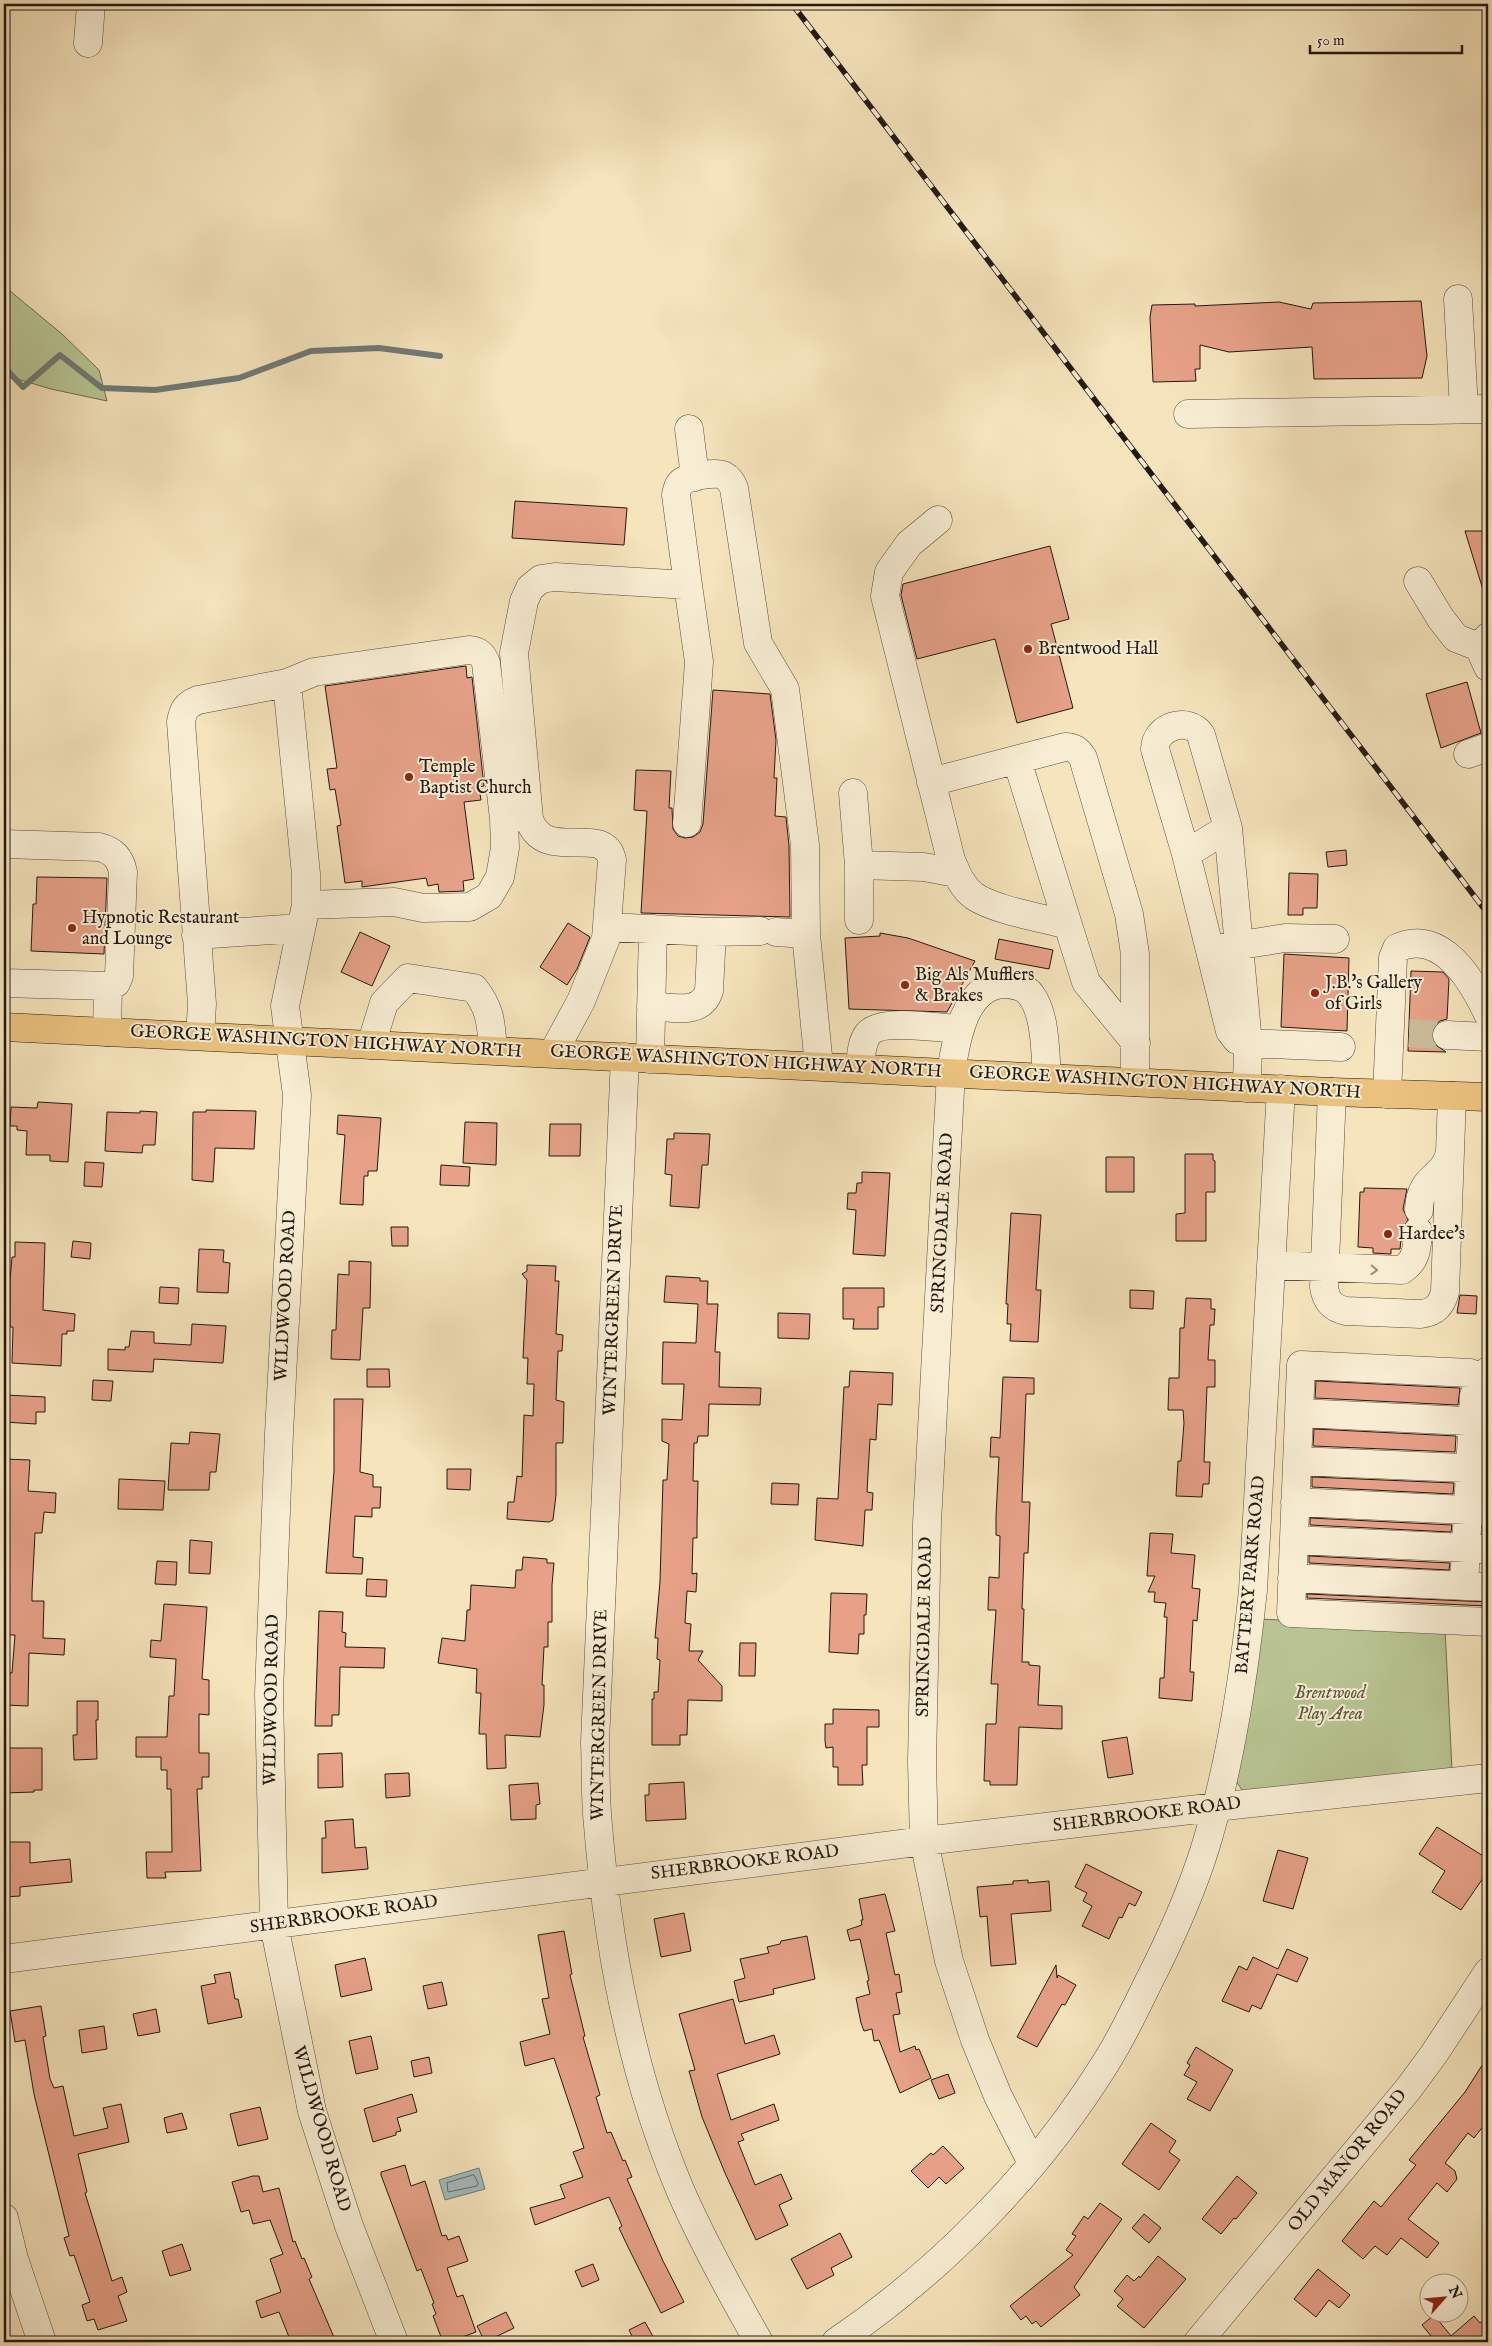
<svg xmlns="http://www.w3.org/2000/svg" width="1492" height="2346" font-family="'IM FELL English',serif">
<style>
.green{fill:#b8c593;stroke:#6e6f52}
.water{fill:#a2bbbc;stroke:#6f7a78}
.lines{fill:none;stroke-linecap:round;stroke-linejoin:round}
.shore{stroke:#626a66;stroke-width:1}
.stream{stroke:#6f7a78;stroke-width:6}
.building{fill:#e6a188;stroke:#231911}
.minor-tunnel{stroke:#cbbb9a;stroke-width:28;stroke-dasharray:28 14;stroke-linecap:butt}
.minor-casing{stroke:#584c3c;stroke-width:29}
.major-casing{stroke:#231911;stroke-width:29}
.minor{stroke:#f8edd3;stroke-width:28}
.major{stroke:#eac27e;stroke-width:28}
.rail-casing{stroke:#231911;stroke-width:5.5}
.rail{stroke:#f8edd3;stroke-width:4;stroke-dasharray:11;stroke-linecap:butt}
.oneway{stroke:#988e7c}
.poi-dot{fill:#8f2418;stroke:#f8edd3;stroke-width:2}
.labels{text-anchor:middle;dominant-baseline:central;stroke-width:4;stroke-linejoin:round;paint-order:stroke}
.poi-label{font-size:18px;fill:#231911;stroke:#f8edd3;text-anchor:start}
.street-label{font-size:18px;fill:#231911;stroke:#f8edd3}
.park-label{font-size:18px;font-style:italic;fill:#57553e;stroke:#f8edd3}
</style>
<rect width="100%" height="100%" fill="#f5e4bc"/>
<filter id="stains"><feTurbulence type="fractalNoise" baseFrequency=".004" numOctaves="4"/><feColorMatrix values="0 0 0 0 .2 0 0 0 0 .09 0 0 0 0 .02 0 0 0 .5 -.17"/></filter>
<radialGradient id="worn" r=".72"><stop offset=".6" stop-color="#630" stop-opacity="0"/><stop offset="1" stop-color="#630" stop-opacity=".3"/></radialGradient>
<path class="green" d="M4,286l58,48 37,36 8,31 -56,-12 -47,-14z
M1259,1619l186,9 7,142 -205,23 -5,-3 -6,-9z"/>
<path class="water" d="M479,2168l6,21 -40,11 -6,-20z"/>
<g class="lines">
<path class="shore" d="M474,2175l4,8 -1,3 -29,6 -1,-9z"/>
<path class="stream" d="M4,367l19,20 37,-32 42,33 53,2 84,-12 72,-27 68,-3 61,8"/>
</g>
<path class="building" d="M1421,301l6,55 -5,22 -108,1 -2,-32 -83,5 -29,-7v24h-5l1,12 -43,1 -3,-65 2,-12 43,-1v2l84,-4 32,7 2,-6z
M515,501l112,7 -3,37 -112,-7z
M1465,531h23v62h-4z
M1050,546l19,73 -18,5 22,84 -56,15 -22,-84 -78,20 -16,-64 2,-11z
M466,666l1,12 5,-1 12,109 -5,1 2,13 -17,2 10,77 -11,2 1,10 -25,1 -1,-8 -10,2 -2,-8 -64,9v-6l-17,2 -8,-57 4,-1 -6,-36 -5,1 -3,-21 10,-1 -12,-82z
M1467,682l14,51 -40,15 -15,-54z
M713,690l57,4 6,46 -2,38h3l-2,38 11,1 3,29 1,71 -149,-4 6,-102 -13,-1 2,-40 35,1 -2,37h3l1,21 5,7 7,2 8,-1 7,-5 3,-8z
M1346,850l1,15 -19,2 -2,-15z
M1289,873l29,1 -1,34h-14v7h-15z
M37,877l70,1 -3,76 -73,-3 2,-47h3z
M568,923l22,14 -13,32 -10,16 -27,-18z
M360,932l30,14 -18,40 -31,-14z
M880,933l28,5 67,23 -28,51 -98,-3 -4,-71 35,-2z
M999,939l54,11 -4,19 -54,-10z
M1284,954l65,4 -2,73 -66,-4z
M1411,971l32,1 6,7 -2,40 -7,2 -6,5 -3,9 2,8 13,9 -38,-1z
M38,1102l34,2 -4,58 -18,-1v-6h-24l1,-24 -10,-1v-4h-7l1,-19 26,1z
M206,1110l50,1 -2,38 -39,-1 -2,34 -21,-2 1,-68h13z
M140,1111l17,1 -2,33h-12l-1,8 -37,-2 2,-39 33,1z
M338,1115l43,3 -4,53h-9v5h-4l-1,29 -23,-1 5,-69 -8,-1z
M465,1122l32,1 -1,42 -33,-2z
M550,1124h31l-1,32h-31z
M674,1133l36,1 -2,31h-6l-3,43 -29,-2 2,-31 -7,-1 2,-35h7z
M1185,1154h28v6l2,1v31h-9v49h-30v-27l9,-1z
M1106,1157h28v35h-28z
M85,1162l19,1 -2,24 -18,-1z
M441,1165l29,2 -1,19 -29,-1z
M862,1172l28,1 -5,83 -32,-2 3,-44 -9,-1 1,-16h8l1,-10h5z
M1364,1188l43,1 -4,20 5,11 -6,10 -2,19h-9v5l-18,-1v-5l-15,-1 2,-55h4z
M1011,1213l30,2 -5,75h5l-3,52 -28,-1 1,-17h-4l1,-20h-2z
M391,1227h17v19h-16z
M73,1241l18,2 -1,16 -19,-2z
M15,1242l30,1 -2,67 32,4 -1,17h-7v3h-5l-1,32 -49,-3 1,-36h-3v-46l2,-24h3z
M199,1249l25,1 -1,12 7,1 -2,30 -31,-1z
M349,1261l22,1 -1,46h-7l-3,52 -29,-1 1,-29h4l2,-56 11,1z
M527,1265l29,1 -1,15h4l-3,53 7,1 -1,16h-4l-2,49 8,2 -1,41h-7v52l-3,25 -4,2 -42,-3 1,-17h6l3,-26 5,1 2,-62 9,1 1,-32h-7l1,-26h-5l4,-78 -5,-6 5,-3z
M666,1276l34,2v3h8l-1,23h11l-3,48h5l-1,35 42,1 -1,17 -51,-1 -1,32h-10l-1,7h-3l-1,38h5l-1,41v16h-4l-1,36 5,-1 -1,19 -9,-1 -2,32 6,1 -2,27h14l-5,9 24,26v15l-34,-1 -1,35h-7v10h-28v-46h2v-7h4l2,-32 -3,-1 1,-21h-3l5,-56 3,-102h4l2,-36 -7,-3v-22l20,1 2,-36h-22l1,-42 33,1 2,-39 -34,-2z
M160,1287l19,1 -1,16 -19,-1z
M843,1288h41v19h-6v22h-25l1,-10h-11z
M1130,1290l24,1 -1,18 -23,-1z
M1460,1295l17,1 -1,18 -19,-1z
M1186,1298l25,1v10h4l-1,16h-4l-2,35h7v27h-8l-3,75h6l-1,22h-6l-1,13 -26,-1 2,-35h3l3,-38 -1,-13h-15l1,-32h10l1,-50h4z
M778,1313l32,1 -1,25 -31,-1z
M192,1324l34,2 -3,37 -69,-4 -1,13 -45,-2v-21l17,1v-3h4l2,-16 23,1v11l37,2z
M367,1369h22l1,18h-23z
M850,1371l43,2 -1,32 -14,-1 -2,36 -6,-1 -3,53 6,1 -1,17h-7l-2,36 -48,-6 2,-42 21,1 6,-112h5z
M1003,1377l31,1v16h-8l-4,108h8l-2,51h-4l-2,56h2l-2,53h7v3l11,1 -2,39 24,1v23l-43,-2 -2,58h-27v-4h-6l2,-57h10l2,-40h-7l5,-74h-8l1,-33 10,1 1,-42 -4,-1v-19l3,-59h-9l1,-20 9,1z
M93,1380l20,1 -2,20 -19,-1z
M1316,1381l144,7 -2,17 -143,-7z
M5,1395l40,2v15h-9v12l-32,-2z
M334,1399h29l-3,73 13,3v12h8l-1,21h-8v9l-17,-1 -2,41 10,1 -1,16 -36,-1 8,-102z
M1314,1429l142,7 -1,16 -142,-6z
M190,1432l30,2 -4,38h-6l-1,18h-41l3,-47 18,1z
M4,1459l26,1 -2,31 28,2 -1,20 -11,-1 -2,21h-7l-3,60v8h12l-1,37 22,1 -1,16 -35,-2 -1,53 -24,-1 1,-32h7l3,-38h-7v-20h-2v-39h-2v-3l4,-76h-4z
M447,1469h24l-1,21 -23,-1z
M1312,1477l142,6 -1,11 -141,-7z
M119,1479l46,2 -2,29 -45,-1z
M772,1483l27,1 -1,21 -27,-1z
M1310,1518l142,7 -1,7 -141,-7z
M1150,1533l23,1 -2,19 24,2 -3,33 8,1 -3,32 -4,-1 -3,52h4l-2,29 -33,-3 1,-20h4l3,-61h-3l2,-14 -12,-1 1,-10h-7l7,-16h-8z
M190,1540l22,2 -2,32 -21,-1z
M1309,1556l141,7 -1,7 -140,-7z
M523,1557l24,2v4h7l-2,22v37h-4v25h-4l-2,38h2v20l-4,32 -35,-2 1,33 -19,1 -1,-35h-7l2,-41h-5l1,-24 -39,-6 4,-25 23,3 2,-31h3l1,-25 44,3 1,-18h6z
M157,1561l20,1 -1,23 -21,-1z
M367,1579l20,1 -1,17 -20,-1z
M831,1593l36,1 -1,21h-2v19h-5l-1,20 -29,-2z
M1307,1594l181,8v4l-181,-8z
M164,1604l43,3 -5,72 7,1v35l-10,-1v39h10v24h-7v12h-5l4,82 -36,1 1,6h-19l-1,-26h26l-1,-63h-4v-19h-6v-13h-25v-20h31l2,-41h5l2,-37 -26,-2 1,-17 10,1z
M319,1611l24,1 -1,20 4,1 -1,14 40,1 -1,20 -44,-1 -1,48h-7v11h-17z
M740,1643h16l-1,33h-16z
M77,1701h21v19h-2l1,39 -23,1 -1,-25h4z
M833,1709l46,1v17h-12v38h-5l1,20h-25v-18h-5v-20l-7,1 -1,-7v-17h8z
M1127,1737l6,37 -25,4 -6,-37z
M4,1748h38v42h-8v2l-30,1z
M342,1753l1,34 -25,1v-34z
M409,1773l1,23 -24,2 -1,-24z
M684,1782l2,37 -40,2 -1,-26h4v-11z
M538,1783l2,21 -4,1v14l-25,1 -2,-35z
M353,1819l2,29 11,-1 2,22 -46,4v-35h4l-1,-17z
M1437,1827l51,32v12l-27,39 -29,-18 13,-21 -26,-17z
M4,1842h26v21l40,-4 2,23 -52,5v9l-16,1z
M1278,1850l30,8 -15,51 -30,-8z
M1086,1864l56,28 -7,14 -6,-3 -7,15 -3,-1 -10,22 -27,-13 10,-20 -9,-5 4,-8 -12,-6z
M1028,1880v3l21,-2 2,30 -40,3 5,50 -25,2 -4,-50 -7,1 -3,-30 36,-3v-3z
M885,1894l10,37 -9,2 9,42 4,-1 3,18 -6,1 4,21 -7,1 7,37 15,-6 1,4 3,-1 12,29 -31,15 -21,-53 -5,1 -2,-12 -8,2 -3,-8 -5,-25 14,-4 -3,-13 2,-1 -9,-41 -10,2 -3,-11 15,-5 -1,-5h2l-4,-21z
M684,1913l7,38 -30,6 -7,-38z
M564,1931l8,43 -2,1 15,61 -2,1 17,58 -4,2 11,36 4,-1 12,29 2,-1 7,17 -5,2 36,82 21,41 -23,11 -33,-66 -9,-19 3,-2 -13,-29 -74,28 -5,-17 35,-10 -5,-13 23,-8 -10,-25 11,-4 -30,-90 -29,8 -5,-24 30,-8 -8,-35 7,-1 -11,-63z
M807,1936l8,43 -42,10 1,5 -35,8 -5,-21 11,-3 -5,-19 29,-6 -2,-6 13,-3 1,-3z
M1287,1949l21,9 -11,24 -20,-8 -16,35 -9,-4 -3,7 -27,-11 17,-35 8,4 6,-13 25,12z
M365,1958l7,32 -31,7 -6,-32z
M1056,1965l1,13 1,-3 18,10 -11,20 -3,-1 -25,43 -20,-10z
M230,1972l5,27h3l4,18 -34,7 -7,-38 15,-3 -2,-8z
M442,1982l5,23 -19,4 -5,-23z
M733,1999l12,45 29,-9 6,19 -63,20 14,46 43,-16 5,16 -38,14 3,6 -6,2 17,43 26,-11 11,25 -13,6 9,20 -32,15 -31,-67 -23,-56 -13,-46 6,-1 -16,-56z
M41,2006l5,30 -3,1 7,42 4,9 9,-2 11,50 34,-8 -5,-20 18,-4 8,38 -51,12 9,38 -2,1 27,88 10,-4 5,15 -9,4 9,25 -29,9 -4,-11 -7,2 -5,-16 8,-3 -16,-47 -4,1 -6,-18 5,-2 -35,-142 -9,-54 -10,2 -5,-31z
M156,2009l4,23 -22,4 -5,-22z
M104,2026l3,23 -25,4 -3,-23z
M371,2036l7,33 -22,5 -7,-33z
M1196,2047l37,23 -23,41 -23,-12 10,-17 -13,-7 6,-10 -3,-2z
M1488,2056v64l-14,18 -6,-5 -23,30 10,8 2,8 -10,13 -10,-9 -29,36 31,24 -12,15 -26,-20 -14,17 -12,-9 -12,13 -21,-18 32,-40 7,6 35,-42 -7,-5 56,-68z
M429,2057l3,16 -18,4 -3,-16z
M948,2074l7,19 -16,6 -8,-19z
M412,2094l5,18 -20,6 4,13 -5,1v3l-23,7 -9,-33z
M260,2107l8,32 -30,7 -8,-32z
M182,2113l5,16 -20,4 -3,-15z
M1151,2123l25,18 -7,11 11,8 -21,30 -37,-26z
M943,2146l21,22 -18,16 -7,-7 -11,11 -17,-17 20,-18 2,2z
M405,2165l6,21 14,-5 17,55 4,-1 2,5 11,-4 9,25 -21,7 10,29 6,-2 13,37 -27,10h-6l-10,-26 3,-2 -4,-10 2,-1 -13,-34 -4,2 -36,-96v-3z
M253,2176h6l4,16 16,-4 14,54 2,-1 7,18 2,-1 8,19 -3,2 27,63h-45l-12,-30 -18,6 -5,-17 25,-9 -11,-33 13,-5 -13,-34 -17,4 -4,-14 -8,2 -9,-30z
M1237,2176l20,17 -21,26 -2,-1 -13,16 -19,-15z
M1100,2203l22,16 -48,68 6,8 -39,32 -5,-6 -4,3 -6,-8 -5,4 -11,-14 63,-51 -7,-5 10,-14 -4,-2 12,-18 4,3z
M1144,2214l17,14 -12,15 -17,-15z
M840,2233l12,24 -21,11 3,7 -27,14 -16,-30z
M182,2244l9,26 -21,6 -8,-25z
M1158,2256l28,23 -42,49 -27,-22 6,-7 -9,-8 13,-16 7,6 5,-5 1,2z
M593,2264l6,16 -17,7 -7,-16z
M1318,2269l32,26 -11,13 -10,-8 -13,17 -22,-18z
M506,2312l8,16 -29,14 -8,-16z
M1434,2315l17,21 23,-20 6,7 8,-7v26h-52l-14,-17z
M645,2322l11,20h-21l-6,-12z"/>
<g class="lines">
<path class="minor-tunnel" d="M1409,1033l38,2"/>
<g class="minor-casing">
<path id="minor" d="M88,43l3,-39
M1458,299l6,110
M1188,414l300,-5
M689,429l6,48
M938,520l-29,24 -20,28 -4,24 66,264c6,14 11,27 23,36 20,14 69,22 94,29l18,57 50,61
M1418,581l23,38 15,19 23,9
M1488,637l-9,10 9,20
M287,683l19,191v31l-21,101 12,89 -18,338 -10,260 5,232 38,186 37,115 45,116
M1468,754l20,-7
M1017,760l51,165
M931,782l134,-35c9,0 13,3 18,11l46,156 6,40v128
M853,793l6,72v55
M687,823l12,-161 -11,-77
M4,844l95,3c15,4 21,11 24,25l-4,104 -3,7 -8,3
M1186,854l42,-26
M859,865l65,2 32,6
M608,927l104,5 48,-1
M776,932l30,2
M196,935l105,-7
M1222,948l63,-10 50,1
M4,983l104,3 -1,46
M651,1006c21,1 50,10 58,-15l3,-59
M1447,1035l41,2
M200,1036l2,-32 -21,-282c2,-12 5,-17 17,-22l89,-17 27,-11 155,-22c10,1 13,4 17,13l18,156 1,29 -5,29 -11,19 -19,11 -47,1 -29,-6 -88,3
M371,1045l13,-42 24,-25 66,10c17,21 17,36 19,62
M553,1053l28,-52 25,-63 6,-78c-8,-38 -68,5 -83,-41l-15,-166 10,-52 6,-13 11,-9 14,-2 133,8 -12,-90c1,-5 2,-11 7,-14 7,-5 32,-9 40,-6 6,3 8,7 11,13l24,155 27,46 20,156 1,89 13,132
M625,1057l-30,685c1,27 0,56 3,83 10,124 34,251 83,367 23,52 50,101 78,150
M650,1059l3,-130
M860,1068c1,-11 1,-25 8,-34 13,-16 70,-6 90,-5
M1247,1088l1,-45 -20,-215 -27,-93c-12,-19 -46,-9 -46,14l31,105 44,177 7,9 11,3 93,4
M1332,1092l-8,195c2,14 8,21 22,24l75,3c14,-2 20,-8 24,-22l7,-196
M1387,1094l6,-136 4,-10c44,-21 75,32 91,66
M1419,1210c1,-36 25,-30 31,-58
M1271,1265l131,5c15,-10 15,-22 16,-39
M1488,1381l-18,-8 -169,-8 -10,248 197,9
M1299,1413l189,9
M1297,1461l191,8
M1295,1502l193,9
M1294,1540l194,9
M1292,1578l196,9
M1464,1586l10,-191 14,-24
M4,1959l920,-118 292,-34 272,-29
M1032,2163l-34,-67 -23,-56 -26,-79 -25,-120 -2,-79 5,-239 24,-451c5,-32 14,-90 56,-88 9,1 19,3 24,11 15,20 14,58 16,82
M4,2218l10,41 28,83
M836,2342c106,-72 201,-169 269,-278 16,-25 29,-52 42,-79 23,-45 44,-91 59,-140 25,-83 38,-169 47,-255l28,-501
M1198,2342l211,-254 25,-34 54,-82"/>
</g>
<g class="major-casing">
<path id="major" d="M4,1027l1328,65 156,5"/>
</g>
<use href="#minor" class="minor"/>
<use href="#major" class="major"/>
<g class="rail-casing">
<path id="rail" d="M792,4l696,910"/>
</g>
<use href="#rail" class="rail"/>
</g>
<defs><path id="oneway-chevron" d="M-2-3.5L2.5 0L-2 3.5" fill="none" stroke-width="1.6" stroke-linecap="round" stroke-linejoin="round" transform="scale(1.25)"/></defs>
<use class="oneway" href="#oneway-chevron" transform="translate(1374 1270) rotate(2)"/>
<g class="poi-dot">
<circle cx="1028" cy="649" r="5"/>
<circle cx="409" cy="777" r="5"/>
<circle cx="72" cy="928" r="5"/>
<circle cx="905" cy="985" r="5"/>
<circle cx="1315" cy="993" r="5"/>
<circle cx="1388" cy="1234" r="5"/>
</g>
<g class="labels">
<g class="poi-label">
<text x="1038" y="649">Brentwood Hall</text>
<text x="419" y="767">Temple<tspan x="419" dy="21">Baptist Church</tspan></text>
<text x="82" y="918">Hypnotic Restaurant<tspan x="82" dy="21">and Lounge</tspan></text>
<text x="915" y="975">Big Als Mufflers<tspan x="915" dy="21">&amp; Brakes</tspan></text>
<text x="1325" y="983">J.B.'s Gallery<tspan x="1325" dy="21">of Girls</tspan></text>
<text x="1398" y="1234">Hardee's</text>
</g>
<g class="street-label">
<text transform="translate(326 1042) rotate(3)">GEORGE WASHINGTON HIGHWAY NORTH</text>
<text transform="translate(746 1062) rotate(3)">GEORGE WASHINGTON HIGHWAY NORTH</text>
<text transform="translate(1165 1083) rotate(3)">GEORGE WASHINGTON HIGHWAY NORTH</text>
<text transform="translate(943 1223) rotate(-87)">SPRINGDALE ROAD</text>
<text transform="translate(286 1296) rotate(-87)">WILDWOOD ROAD</text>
<text transform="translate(614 1310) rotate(-88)">WINTERGREEN DRIVE</text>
<text transform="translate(1251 1575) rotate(-85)">BATTERY PARK ROAD</text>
<text transform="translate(925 1627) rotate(-89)">SPRINGDALE ROAD</text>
<text transform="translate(272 1700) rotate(-89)">WILDWOOD ROAD</text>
<text transform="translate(600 1715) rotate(-89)">WINTERGREEN DRIVE</text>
<text transform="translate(1147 1815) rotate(-7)">SHERBROOKE ROAD</text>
<text transform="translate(745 1863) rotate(-7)">SHERBROOKE ROAD</text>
<text transform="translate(344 1915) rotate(-8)">SHERBROOKE ROAD</text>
<text transform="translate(321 2129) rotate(74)">WILDWOOD ROAD</text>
<text transform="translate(1348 2161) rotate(-51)">OLD MANOR ROAD</text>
</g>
<g class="park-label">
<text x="1330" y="1693">Brentwood<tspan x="1330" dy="21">Play Area</tspan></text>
</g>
</g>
<rect width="1492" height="2346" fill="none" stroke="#f5e4bc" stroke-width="20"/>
<rect x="5" y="5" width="1482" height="2336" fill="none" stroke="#231911" stroke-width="2.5"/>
<rect x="10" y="10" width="1472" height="2326" fill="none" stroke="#231911"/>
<g transform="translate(1444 2298) rotate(63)"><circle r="24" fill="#f8edd3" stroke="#a39885"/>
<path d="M0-4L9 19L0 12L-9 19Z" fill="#8f2418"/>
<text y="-8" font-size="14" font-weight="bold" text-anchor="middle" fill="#231911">N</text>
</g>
<path d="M1310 45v8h152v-8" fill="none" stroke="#231911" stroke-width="2.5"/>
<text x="1317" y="45" font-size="15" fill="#231911" stroke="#f8edd3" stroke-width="4" paint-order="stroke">50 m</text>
<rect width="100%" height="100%" filter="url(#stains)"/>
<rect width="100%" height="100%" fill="url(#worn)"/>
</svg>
